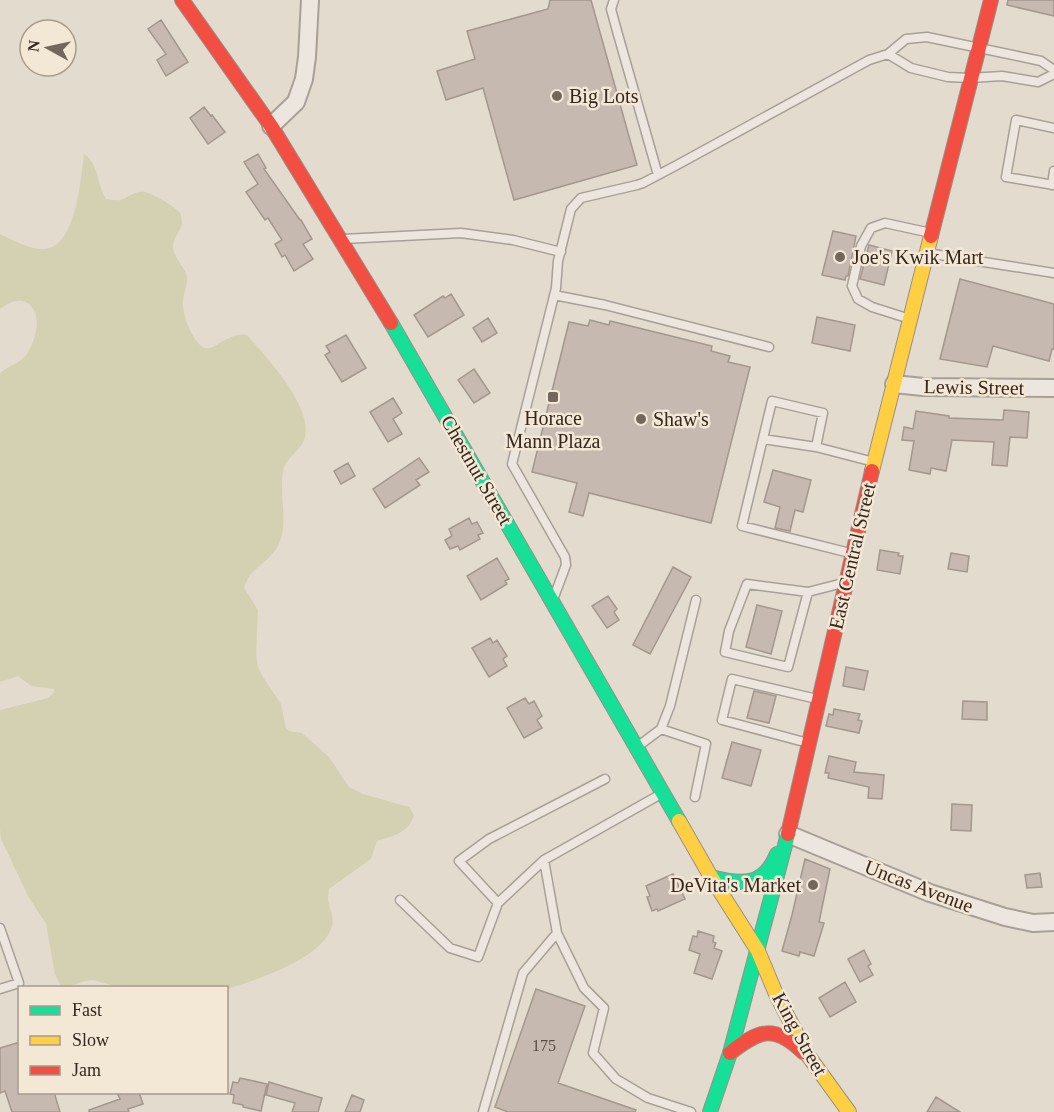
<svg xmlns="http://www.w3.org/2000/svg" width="1054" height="1112" font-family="'Times New Roman',serif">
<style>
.green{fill:#d4d1b2}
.building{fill:#c6b9af;stroke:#a3978e;stroke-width:1.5}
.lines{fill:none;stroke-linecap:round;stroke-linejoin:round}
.lane-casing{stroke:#a8a097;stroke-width:11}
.street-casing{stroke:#a8a097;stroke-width:20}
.fast-casing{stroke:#989086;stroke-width:16}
.slow-casing{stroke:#989086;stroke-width:16}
.jam-casing{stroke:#989086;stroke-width:16}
.lane{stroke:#ece6df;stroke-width:8}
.street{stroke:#ece6df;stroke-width:16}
.fast{stroke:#16e098;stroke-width:14}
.slow{stroke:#ffcf43;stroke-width:14}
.jam{stroke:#f24e42;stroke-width:14}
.poi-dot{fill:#73675d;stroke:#f3e7d5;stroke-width:2}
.labels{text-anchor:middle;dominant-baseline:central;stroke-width:5;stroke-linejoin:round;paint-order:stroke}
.number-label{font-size:16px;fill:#5a4c44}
.poi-label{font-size:20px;fill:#362820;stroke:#f3e7d5;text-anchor:start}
.street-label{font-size:20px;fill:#362820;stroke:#f3e7d5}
</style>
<rect width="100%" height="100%" fill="#e3dbce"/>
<path class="green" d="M84,154c15,10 13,31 22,45 4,0 10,2 14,1 9,-3 15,-10 25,-8 9,2 31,15 36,22 0,1 1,7 1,9 -1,8 -10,16 -9,25 1,10 12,19 14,29 1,8 -3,15 -4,23 -2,12 10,44 22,48 9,3 25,-17 42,-13 20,23 65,70 58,102 -3,14 -20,20 -22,35 -4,22 5,47 -3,69 -5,15 -20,23 -30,34 -3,4 -4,8 -6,13l14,22 -2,43 2,14 5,10 18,27 5,24 3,3 13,2 27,24 20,30 14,7 46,13 5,8c-5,18 -21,21 -37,26l-6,18 -42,30c0,3 -1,6 -1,9 0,9 7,18 4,28 -9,33 -76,54 -105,63l-1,-1 -108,-1 -25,-7 -8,1 -16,6 -8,-1 -6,-12 -9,-50 -18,-28 -27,-57 -1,-10v-119l48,-12 6,-6v-3l-23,-3 -13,-10 -18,6v-309c8,-7 21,-10 27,-19 8,-14 16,-36 3,-49 -3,-3 -8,-5 -13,-4 -6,0 -12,5 -17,8v-75c13,6 30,16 45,15 31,-2 36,-72 39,-95z"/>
<path class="building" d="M550,0h41l46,165 -123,35 -31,-112 -37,12 -9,-29 38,-12 -8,-28 81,-22z
M1008,0h46v16l-47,-11z
M161,20l27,42 -22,14 -9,-16 9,-6 -18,-25z
M204,107l7,9 1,-1 13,17 -17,12 -18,-26z
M258,154l8,14 -2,1 36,51h1l11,19 -9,5 10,15 -19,12 -9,-16 -3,2 -7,-13 7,-4 -14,-22 -3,2 -19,-28 12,-8 -14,-22z
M833,231l23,5 -8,40h-2l-1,4 -23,-5z
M869,245l23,6 -8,34 -24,-6z
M960,279l94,25v45h-2l-3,12 -56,-15 -6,21 -47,-8z
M451,294l13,21 -36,22 -14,-22 29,-19 2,2z
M817,317l38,8 -5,26 -38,-8z
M488,318l9,15 -15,9 -9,-14z
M590,320l19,5 1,-4 102,25 -1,5 19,5 -2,6 22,5 -39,156 -122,-30 -6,23 -14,-4 8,-29 -45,-11 37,-150 19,4z
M346,335l20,33 -24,14 -17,-27 5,-3 -4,-6z
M474,369l16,24 -16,10 -16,-23z
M393,398l9,15 -9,6 9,15 -14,8 -18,-30z
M1004,410l25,2 -2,26 -17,-1 -3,29 -15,-1 2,-23 -42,-2 -6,31 -15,-3 -1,6 -21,-4 5,-29 -12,-1 2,-13 9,2 3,-18 33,5v2l54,2z
M419,458l10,14 -13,8 4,5 -35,23 -12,-19z
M348,463l7,13 -14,8 -7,-13z
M773,470l38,10 -8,32 -8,-2 -5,21 -15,-3 5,-21 -16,-5z
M469,518l3,6 5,-2 6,11 -5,2 2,4 -20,11 -2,-4 -8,3 -5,-9 7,-4 -3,-7z
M880,550l19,3 -1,3h5l-3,18 -23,-4z
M951,553l18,3 -2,16 -19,-3z
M497,558l12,21 -4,2 2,3 -26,16 -14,-24z
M673,567l18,10 -41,77 -17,-9z
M608,596l9,13 -3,3 5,8 -12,8 -15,-22z
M757,605l25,6 -11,43 -25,-7z
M490,638l3,5 4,-3 10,16 -4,3 4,7 -18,11 -17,-29z
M846,667l22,4 -4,19 -21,-4z
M754,691l22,5 -7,27 -22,-5z
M525,698l4,6 5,-3 8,15 -5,4 5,8 -18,10 -17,-30z
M963,701l24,1v18l-25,-1z
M834,709l26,5 -2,6 4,1 -3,12 -33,-7 3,-12 4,1z
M732,742l29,8 -10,36 -29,-8z
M829,756l27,6 -2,10 30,3 -2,24 -14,-1 1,-11 -41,-9 1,-5h-4z
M952,804l20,1 -1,26 -20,-1z
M805,859l25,10 -11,53 5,1 -10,33 -14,-4 -1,4 -17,-5 10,-36z
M1040,873l2,14 -15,1 -2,-13z
M673,874l12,25 -27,12 -1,-2 -5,2 -5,-14 3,-1 -4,-10z
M698,931l16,5 -1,6 3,1 -2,5 8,3 -10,28 -18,-6 6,-19 -11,-4 4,-14 4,1z
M864,950l7,14 -3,2 5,9 -13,7 -12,-23z
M845,982l11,20 -26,15 -11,-19z
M536,989l49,17 -27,77 78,27 -1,2h-127l-13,-5z
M20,1042v50h34l6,20h-48l-7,-21 -5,2v-45z
M240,1078l27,6 -6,27 -18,-4v-2l-10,-2 1,-8 -4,-1 3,-12 5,1z
M269,1082l53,16 -4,14h-26l3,-9 -29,-8z
M126,1092h13l4,12 -15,5 1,3h-40v-2l31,-11 -2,-4z
M352,1095l12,5 -4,12h-15z
M936,1097l24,15h-33z"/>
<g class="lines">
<g class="lane-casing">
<path id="lane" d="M614,0l-3,9 6,22 41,144
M888,54l23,14 37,9 22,1 32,-2 36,6 16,-8
M1054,128l-38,-8 -10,57 48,8
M1052,185l2,-14
M343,239l118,-6 52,7 48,12
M927,253l127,20
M554,295l51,10 164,42
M910,319l-38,-12 -14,-8 -6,-13 9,-40 10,-18 14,-5 46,10
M763,439l53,8
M850,553l-108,-27 30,-125 51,12 -7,34 58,15
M808,592l-20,75 -63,-15 4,-21 18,-47 61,8 35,-9
M554,597l12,-32 -1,-8 -53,-93 44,-176 2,-27 13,-52 10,-11 56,-13 6,-2 34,-18 192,-105 19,-6 18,-15 21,-2 114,24 13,9
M661,729l45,15 -11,53
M808,743l-86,-23 10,-41 85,20
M637,747l24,-18 9,-23 26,-106
M661,794l-117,66 13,73 27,55 20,20 -11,45 23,26 32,19 43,14
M400,900l50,48 28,9 20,-54 46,-43
M498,903l-39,-42 30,-22 116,-60
M0,928l19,55 -19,6
M483,1112l40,-139 34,-40"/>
</g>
<g class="street-casing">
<path id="street" d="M271,126l25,-24 8,-23 3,-22 3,-57
M894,384l29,3 131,1
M788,834l142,59 75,24 28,6 21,-1"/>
</g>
<g class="fast-casing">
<path id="fast" d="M391,323l288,498
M711,877c30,8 53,10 66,-23
M710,1112l20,-59 58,-219"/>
</g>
<g class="slow-casing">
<path id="slow" d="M872,471l59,-235
M679,821l32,56 47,74 18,43 31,60 42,58"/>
</g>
<g class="jam-casing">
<path id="jam" d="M182,0l89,126 120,197
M931,236l60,-236
M788,834l84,-363
M730,1053c29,-23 44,-29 73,-1"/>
</g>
<use href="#lane" class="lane"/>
<use href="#street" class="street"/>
<use href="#fast" class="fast"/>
<use href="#slow" class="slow"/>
<use href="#jam" class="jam"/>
</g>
<g class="poi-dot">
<circle cx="557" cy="96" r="6"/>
<circle cx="840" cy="257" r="6"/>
<rect x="547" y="391" width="12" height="12" rx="3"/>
<circle cx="641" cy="419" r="6"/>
<circle cx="813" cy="885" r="6"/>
</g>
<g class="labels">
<g class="number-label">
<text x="544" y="1045">175</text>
</g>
<g class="poi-label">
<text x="569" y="96">Big Lots</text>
<text x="852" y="257">Joe's Kwik Mart</text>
<text x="553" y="418" text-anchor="middle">Horace<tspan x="553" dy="23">Mann Plaza</tspan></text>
<text x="653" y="419">Shaw's</text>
<text x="801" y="885" text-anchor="end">DeVita's Market</text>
</g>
<g class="street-label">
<text transform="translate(974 387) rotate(1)">Lewis Street</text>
<text transform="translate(477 470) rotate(60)">Chestnut Street</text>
<text transform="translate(852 556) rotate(-77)">East Central Street</text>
<text transform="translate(919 886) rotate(21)">Uncas Avenue</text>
<text transform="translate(800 1034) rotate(61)">King Street</text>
</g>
</g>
<rect x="18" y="986" width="210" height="108" fill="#f3e7d5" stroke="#a79b8d" stroke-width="1.5"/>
<rect x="30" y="1006" width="30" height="9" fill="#16e098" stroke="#a79b8d" stroke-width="1.5"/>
<text x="72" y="1016" font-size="18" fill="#362820">Fast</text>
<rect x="30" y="1036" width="30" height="9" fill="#ffcf43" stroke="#a79b8d" stroke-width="1.5"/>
<text x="72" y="1046" font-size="18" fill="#362820">Slow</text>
<rect x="30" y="1066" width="30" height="9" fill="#f24e42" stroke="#a79b8d" stroke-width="1.5"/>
<text x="72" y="1076" font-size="18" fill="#362820">Jam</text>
<g transform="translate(48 48) rotate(278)"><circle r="28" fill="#f3e7d5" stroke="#a79b8d" stroke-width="1.5"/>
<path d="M0-4.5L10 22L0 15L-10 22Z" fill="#73675d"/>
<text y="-9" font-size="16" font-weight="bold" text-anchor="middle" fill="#362820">N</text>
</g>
</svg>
